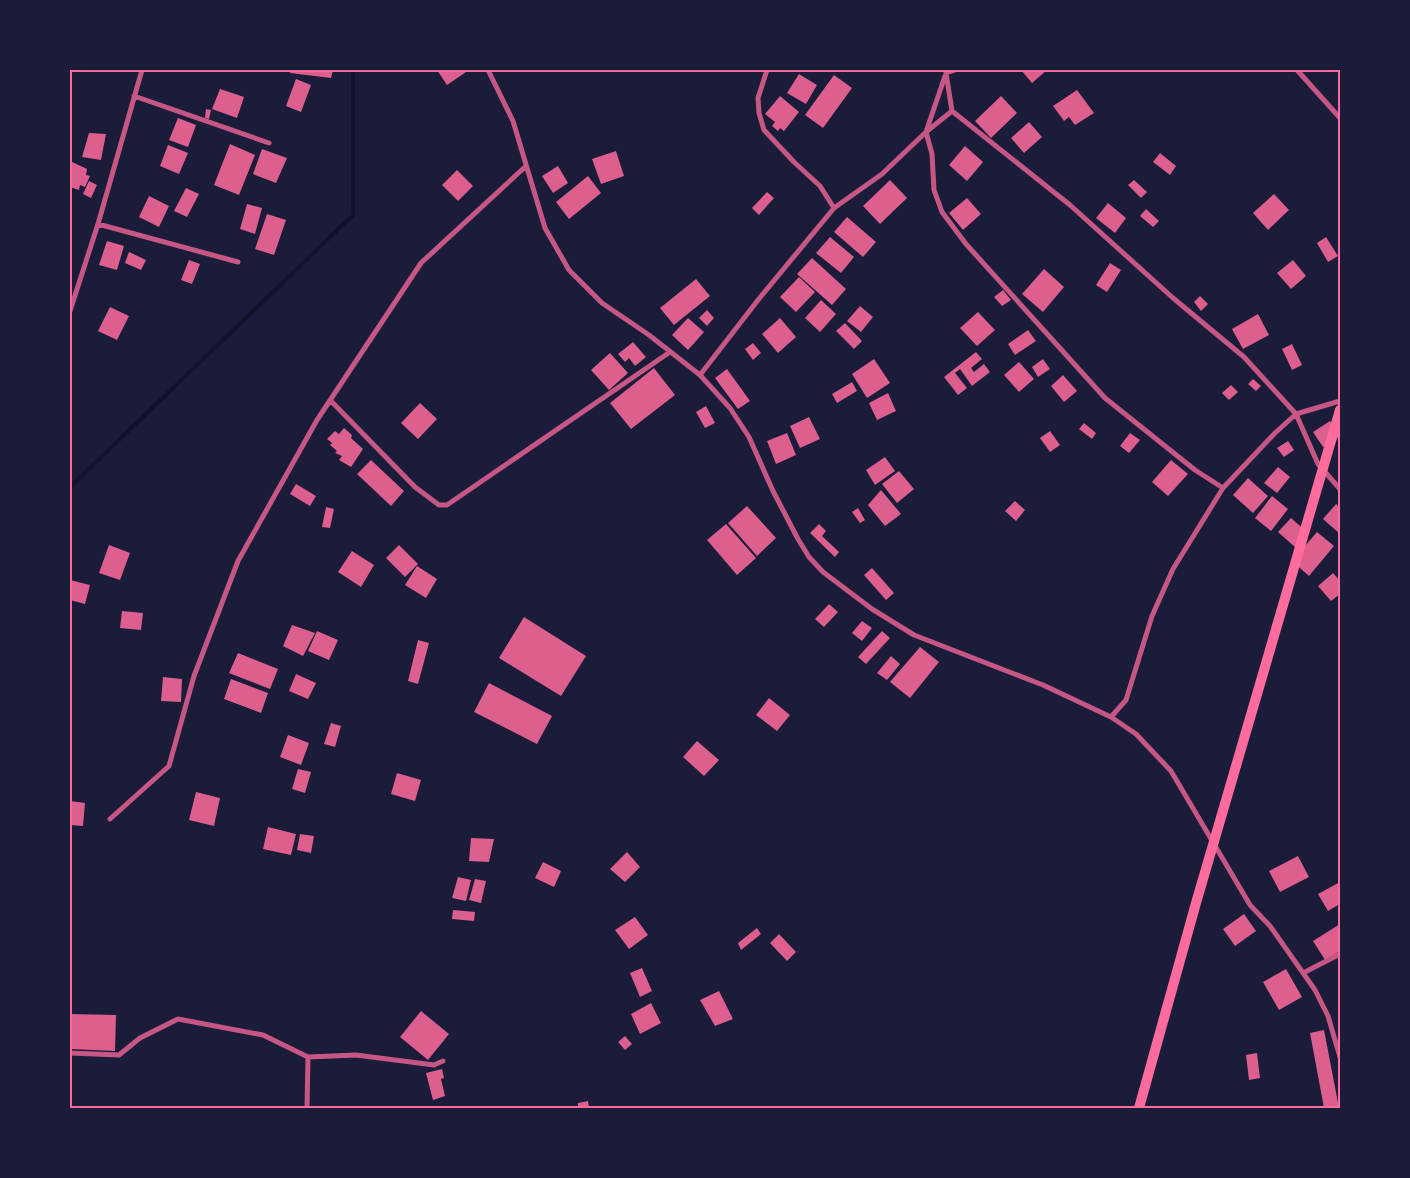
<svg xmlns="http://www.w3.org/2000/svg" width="1410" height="1178" font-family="Commissioner,sans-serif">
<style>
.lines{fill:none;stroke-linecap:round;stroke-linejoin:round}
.stream{stroke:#12122b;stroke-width:4}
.building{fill:#dd5f8e}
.minor{stroke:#c65784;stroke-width:5}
.trunk{stroke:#ff6b9d;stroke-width:10}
.neatline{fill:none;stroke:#ff6b9d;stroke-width:2}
</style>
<rect width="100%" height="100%" fill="#1b1b3a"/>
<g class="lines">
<path class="stream" d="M70,487l283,-272v-145"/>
</g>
<path class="building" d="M291,70h42l-2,8 -41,-5z
M437,70h32l-22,15z
M1021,70h26l-15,13z
M799,74l18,11 -11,19 -19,-11z
M834,75l18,13 -29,40 -18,-13z
M296,79l15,6 -10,27 -15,-6z
M220,89l24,8 -7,21 -25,-9z
M1077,90l17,23 -19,12 -6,-8 -5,4 -11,-15z
M780,96l19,16 -15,19 -4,-3 -2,3 -6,-5 3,-4 -10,-8z
M1001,96l16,17 -26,25 -16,-17z
M206,109l5,1 -2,9 -4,-1z
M178,118l18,7 -8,22 -19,-7z
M1029,122l13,15 -18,16 -13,-15z
M89,133l17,1 -5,26 -19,-3z
M230,144l25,11 -16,40 -25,-10z
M168,145l20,8 -9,21 -19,-8z
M965,146l18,16 -16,19 -18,-16z
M262,149l25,9 -11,25 -23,-9z
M616,151l8,25 -23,8 -9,-25z
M1160,153l16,13 -6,9 -17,-13z
M70,161l17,8 -1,6 4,1 -5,11 -5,-2 -1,5 -9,-3z
M558,166l10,17 -15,10 -11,-17z
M457,170l16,16 -15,15 -16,-16z
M588,176l13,17 -32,26 -13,-17z
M890,180l17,18 -27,26 -17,-18z
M1134,180l13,12 -6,6 -13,-13z
M89,181l8,4 -6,13 -8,-4z
M186,188l13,6 -12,23 -13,-6z
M767,192l7,6 -15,17 -7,-7z
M1274,194l15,16 -21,20 -15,-17z
M149,196l20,10 -10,21 -20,-10z
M967,198l14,16 -18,16 -14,-17z
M1108,203l18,15 -11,15 -19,-15z
M247,204l15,4 -7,26 -15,-5z
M1146,209l13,12 -6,6 -13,-11z
M267,214l19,6 -12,35 -19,-6z
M847,217l29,25 -13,15 -29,-25z
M830,237l24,20 -13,16 -25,-20z
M1326,237l12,19 -10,6 -11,-19z
M107,241l17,5 -7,24 -18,-5z
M129,252l17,8 -5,10 -16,-7z
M812,258l34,31 -14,16 -35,-31z
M189,260l11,4 -8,20 -11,-4z
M1293,260l13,16 -15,13 -14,-16z
M1110,263l11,7 -14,22 -11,-7z
M1044,269l20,18 -21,25 -21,-18z
M799,277l16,15 -19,20 -16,-15z
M696,279l14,17 -36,29 -14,-17z
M1003,290l8,10 -9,6 -8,-9z
M1200,296l8,8 -7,7 -7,-9z
M821,300l15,14 -16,18 -15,-14z
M860,306l13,11 -12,15 -14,-11z
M110,307l19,9 -12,24 -19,-9z
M707,310l7,8 -7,8 -8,-8z
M978,312l17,18 -18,16 -17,-18z
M1258,314l11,21 -26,14 -11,-20z
M688,318l16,14 -16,18 -16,-15z
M780,318l16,19 -18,16 -16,-19z
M845,323l17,18 -8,8 -18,-18z
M1028,330l8,11 -21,14 -7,-11z
M633,342l13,15 -11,9 -6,-8 -4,4 -7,-8z
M753,343l8,10 -8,7 -8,-11z
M1292,344l10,21 -10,5 -10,-21z
M976,352l6,7 -11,9 3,4 10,-8 6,8 -18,14 -12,-17 -5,4 12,15 -9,7 -14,-18z
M610,353l18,20 -19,17 -18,-20z
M874,359l16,24 -23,15 -15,-24z
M1043,359l7,10 -12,8 -6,-10z
M1019,362l15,17 -15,13 -15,-17z
M654,368l21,27 -44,34 -21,-26z
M727,369l23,32 -12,8 -23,-31z
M1063,375l14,16 -13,11 -13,-16z
M1253,379l8,7 -5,5 -8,-7z
M852,382l5,9 -20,12 -5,-9z
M1231,385l7,7 -9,8 -7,-7z
M888,393l8,18 -19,9 -8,-17z
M420,403l17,16 -19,20 -17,-16z
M706,406l9,17 -10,5 -9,-16z
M809,417l11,22 -20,9 -10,-22z
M1330,421l10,15 -17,11 -10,-15z
M1084,423l12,10 -4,6 -13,-10z
M344,428l8,7 -1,3 12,11 -12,18 -12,-7 3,-4 -7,-3 2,-2 -7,-6 2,-2 -5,-4 8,-8 4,3z
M1050,431l10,14 -10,7 -10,-14z
M787,433l9,22 -20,9 -9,-23z
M1130,433l10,7 -11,13 -9,-7z
M1288,441l6,9 -10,7 -7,-9z
M885,457l10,14 -20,14 -9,-15z
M371,460l33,31 -13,15 -34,-32z
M1171,460l17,14 -20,22 -16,-14z
M1278,467l12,10 -13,16 -13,-10z
M899,471l15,18 -17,14 -15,-19z
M1248,478l20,18 -15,17 -20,-18z
M296,484l20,12 -6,10 -20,-12z
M881,490l20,24 -16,12 -17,-21z
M1272,496l16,13 -17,22 -16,-13z
M1015,501l10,9 -9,11 -11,-10z
M1336,504l4,4v26l-17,-15z
M747,506l29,32 -19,18 -29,-33z
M326,507l8,2 -4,19 -8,-1z
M858,508l7,12 -5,3 -8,-11z
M1291,518l18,16 -13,14 -18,-16z
M726,524l30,34 -19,17 -30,-35z
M819,524l7,7 -4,5 17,16 -4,5 -25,-24z
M1317,532l17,14 -25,30 -17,-15z
M109,545l21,8 -10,27 -21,-7z
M399,545l19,19 -13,13 -19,-19z
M352,551l22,14 -13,22 -23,-15z
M417,566l20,13 -11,19 -21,-13z
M872,568l22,25 -8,7 -22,-25z
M1333,573l7,8v13l-9,7 -13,-15z
M70,580l20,5 -5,19 -15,-4z
M829,604l9,8 -14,15 -9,-8z
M122,611l21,2 -2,17 -21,-2z
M524,617l62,39 -25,40 -62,-38z
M862,621l10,7 -10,13 -10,-8z
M292,625l23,8 -12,23 -20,-10z
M317,631l21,9 -9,20 -21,-9z
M882,631l8,7 -24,26 -8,-7z
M418,640l11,3 -11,41 -10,-3z
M920,647l19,15 -29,36 -20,-16z
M238,653l40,16 -8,20 -41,-16z
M891,656l9,8 -13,16 -10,-7z
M296,674l20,9 -8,16 -19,-8z
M163,677l19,2 -1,23 -20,-1z
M231,679l37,14 -7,20 -37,-14z
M489,683l63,33 -15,28 -63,-32z
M769,698l21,17 -13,16 -21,-16z
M331,723l10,3 -6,21 -11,-3z
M288,735l21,8 -8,22 -21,-8z
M697,741l22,19 -15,16 -21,-19z
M298,769l13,3 -6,21 -13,-4z
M397,773l24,7 -6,21 -24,-7z
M196,792l24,6 -6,28 -25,-6z
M70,801l15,2 -2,23 -13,-1z
M268,827l28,7 -5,21 -28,-6z
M300,834l14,2 -3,17 -14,-3z
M471,838l23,1 -5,23 -20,-1z
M627,852l13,15 -15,15 -15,-13z
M1298,856l11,21 -29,15 -11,-21z
M543,862l18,9 -7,16 -19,-9z
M458,877l13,3 -5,21 -14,-3z
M475,879l11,2 -5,22 -12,-3z
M1340,882v22l-12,7 -10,-17z
M453,910l22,2 -1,9 -22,-2z
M1244,914l12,17 -21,15 -12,-17z
M635,917l13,18 -19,14 -14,-19z
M1340,924v27l-15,9 -12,-19z
M757,928l4,6 -20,16 -3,-7z
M779,934l17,18 -9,9 -17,-18z
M642,968l10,23 -12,6 -10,-24z
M1286,969l16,28 -23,13 -16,-28z
M719,991l14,28 -18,7 -15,-26z
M651,1003l10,20 -21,11 -9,-20z
M421,1011l28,23 -21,26 -28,-23z
M70,1014l46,1 -1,36 -45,-2z
M1324,1030l15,78h-15l-14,-75z
M625,1036l7,8 -7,6 -7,-8z
M1257,1053l3,25 -11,2 -3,-25z
M442,1069l2,9 -3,1 4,17 -12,4 -7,-27z
M588,1101l1,7h-11v-5z"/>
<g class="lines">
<path class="minor" d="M488,70l25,51 32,107 24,42 33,33 47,32 51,40 30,33 19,29 24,54 25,48 11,18 14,15 49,37 42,26 129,50 68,32 25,17 35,37 79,134 20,21 45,64 13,26 12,41
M947,70l-1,3 9,-3
M1297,70l43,48
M946,73l6,38 118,94 103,93 71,59 52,57 22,50 22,25
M134,96l135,47
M952,111l-26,21 6,22 2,36 8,22 24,32 139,154 90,72 28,18
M834,208l48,-34 44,-42 19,-56
M98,224l140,38
M70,311l28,-87 44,-154
M700,375l58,-75 76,-92 -14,-22 -26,-24 -30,-32 -5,-17 -1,-15 9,-28
M330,400l85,87 24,18h8l223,-153
M1111,717l15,-17 26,-84 21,-47 50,-81 52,-55 21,-19 44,-13
M110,819l59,-53 25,-90 44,-115 79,-141 104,-157 105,-97
M1303,973l37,-19
M70,1053l49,2 21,-17 38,-19 85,16 45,22 48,-2 78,10 9,-4
M307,1108l1,-51"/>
<path class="trunk" d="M1139,1108l57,-205 144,-493"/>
</g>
<rect width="1410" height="1178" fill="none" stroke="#1b1b3a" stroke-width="142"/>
<rect x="71" y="71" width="1268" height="1036" class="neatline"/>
</svg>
